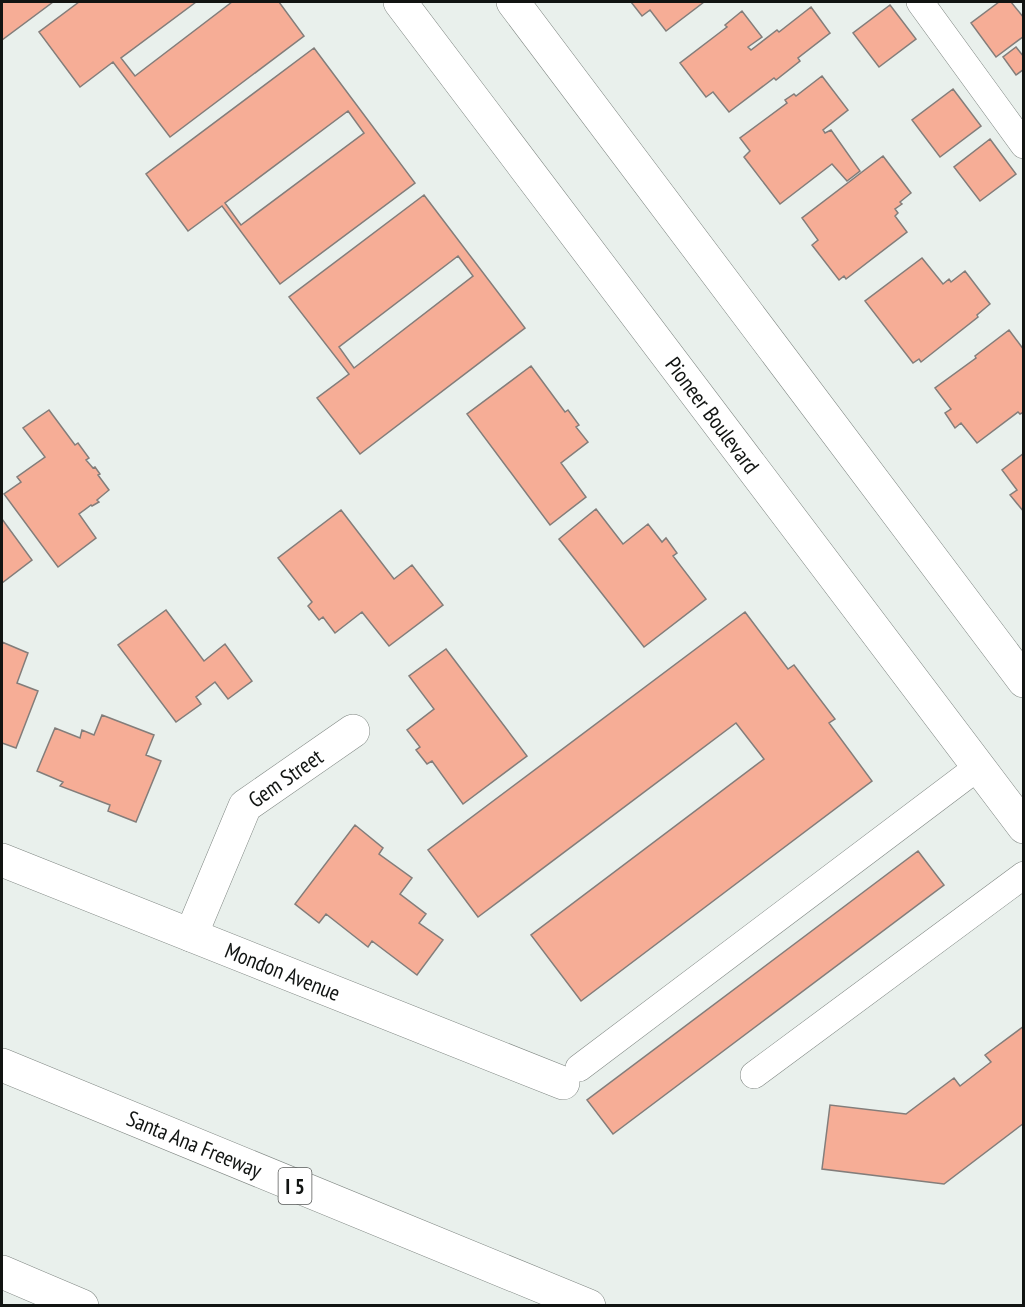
<svg xmlns="http://www.w3.org/2000/svg" width="1025" height="1307" font-family="'PT Sans Narrow',sans-serif">
<style>
.building{fill:#f6ad96;stroke:#837d7a;stroke-width:1.5;fill-rule:evenodd}
.lines{fill:none;stroke-linecap:round;stroke-linejoin:round}
.lane-casing{stroke:#7f8682;stroke-width:28}
.street-casing{stroke:#7f8682;stroke-width:34}
.primary-casing{stroke:#7f8682;stroke-width:34}
.highway-casing{stroke:#7f8682;stroke-width:34}
.lane{stroke:#fff;stroke-width:27}
.street{stroke:#fff;stroke-width:33}
.primary{stroke:#fff;stroke-width:33}
.highway{stroke:#fff;stroke-width:33}
.labels{text-anchor:middle;dominant-baseline:central;stroke-width:6;stroke-linejoin:round;paint-order:stroke}
.shield{fill:#fff;stroke:#585a59;stroke-width:1.5}
.shield-label{font-size:21px;font-weight:bold;fill:#111412}
.street-label{font-size:22px;fill:#111412;stroke:#fff}
</style>
<rect width="100%" height="100%" fill="#e9f0ec"/>
<path class="building" d="M2,2h51l-51,38z
M79,2h117l-75,56 14,18 97,-74h47l25,34 -134,101 -57,-75 -33,25 -41,-55z
M631,2h73l-38,29 -16,-21 -8,6z
M999,2h12l13,16v18l-28,21 -25,-34z
M890,5l26,34 -37,28 -26,-34z
M811,7l19,26 -32,25 2,3 -24,19 -2,-2 -45,34 -16,-20 -7,5 -26,-34 47,-36 -2,-2 17,-14 20,26 -14,10 3,3 26,-20 2,2z
M1016,47l8,10v12l-8,6 -13,-18z
M314,48l101,135 -135,101 -58,-78 -34,25 -42,-57zM348,111l16,22 -123,92 -16,-22z
M822,76l26,34 -25,20 2,3 6,-3 29,41 -13,10 -15,-17 -52,40 -36,-47 6,-6 -10,-13 47,-35 -2,-3 9,-6 2,2z
M953,89l28,37 -41,31 -28,-37z
M990,139l26,35 -36,27 -26,-34z
M883,156l28,37 -11,9 2,2 -7,5 3,4 -3,3 12,16 -61,47 -2,-3 -5,4 -27,-35 6,-5 -16,-22z
M424,195l101,133 -165,126 -43,-56 32,-24 -60,-77zM458,256l15,20 -119,92 -15,-21z
M922,258l21,26 6,-5 2,3 14,-11 25,33 -13,11 1,2 -57,45 -2,-3 -6,4 -48,-62z
M1009,330l15,20v62l-4,2 -2,-2 -41,31 -16,-20 -6,5 -10,-15 6,-4 -16,-21 41,-30 -1,-2z
M531,366l34,46 3,-2 11,15 -3,2 12,15 -27,21 25,34 -36,28 -83,-111z
M49,410l26,35 3,-2 11,15 -3,2 7,8 2,-1 5,7 -2,1 11,15 -12,10 2,2 -7,4 -1,-1 -12,9 17,24 -38,29 -54,-73 17,-12 -4,-5 28,-20 -22,-29z
M1024,453v59l-14,-17 7,-5 -15,-20z
M596,509l27,35 25,-20 14,18 4,-4 11,15 -4,3 33,43 -62,48 -85,-108z
M341,510l53,69 18,-14 31,40 -54,41 -27,-34 -27,21 -12,-16 -4,3 -11,-14 4,-4 -34,-44z
M2,519l30,41 -30,23z
M166,610l38,51 21,-17 27,37 -24,18 -13,-17 -19,15 5,7 -25,18 -58,-77z
M745,612l43,57 6,-4 41,54 -6,4 43,58 -291,220 -50,-66 233,-176 -28,-36 -258,194 -50,-67z
M2,642l26,11 -11,30 21,8 -22,57 -14,-5z
M446,649l81,107 -64,48 -31,-43 -5,3 -11,-14 4,-3 -13,-17 27,-21 -25,-33z
M102,715l52,20 -8,20 15,6 -25,61 -28,-11 2,-6 -50,-19 3,-4 -26,-11 18,-43 25,10 2,-8 12,5z
M355,825l28,23 -4,6 33,24 -12,16 26,20 -7,9 24,17 -26,35 -45,-34 -4,6 -42,-33 -7,9 -24,-19z
M918,851l26,34 -331,249 -26,-34z
M1024,1026v97l-80,61 -122,-15 8,-64 76,9 48,-36 6,8 31,-24 -6,-7z"/>
<g class="lines">
<g class="lane-casing">
<path id="lane" d="M920,2l104,143
M579,1068l399,-301
M754,1075l270,-200"/>
</g>
<g class="street-casing">
<g id="street">
<path id="s1" d="M2,860l561,223"/>
<path id="s2" d="M191,935l54,-129 108,-75"/>
</g>
</g>
<g class="primary-casing">
<g id="primary">
<path id="s3" d="M400,2l624,825"/>
<path d="M513,2l511,679"/>
</g>
</g>
<g class="highway-casing">
<g id="highway">
<path id="s4" d="M2,1065l587,241"/>
<path d="M2,1272l80,34"/>
</g>
</g>
<use href="#lane" class="lane"/>
<use href="#street" class="street"/>
<use href="#primary" class="primary"/>
<use href="#highway" class="highway"/>
</g>
<g class="labels">
<rect class="shield" x="278.5" y="1168" width="33" height="36" rx="4.5"/>
<g class="shield-label">
<text x="295" y="1186">I 5</text>
</g>
<g class="street-label">
<text stroke="none"><textPath href="#s3" startOffset="518">Pioneer Boulevard</textPath></text>
<text stroke="none"><textPath href="#s2" startOffset="189">Gem Street</textPath></text>
<text stroke="none"><textPath href="#s1" startOffset="302">Mondon Avenue</textPath></text>
<text stroke="none"><textPath href="#s4" startOffset="208">Santa Ana Freeway</textPath></text>
</g>
</g>
<rect width="1025" height="1307" fill="none" stroke="#111412" stroke-width="6"/>
</svg>
